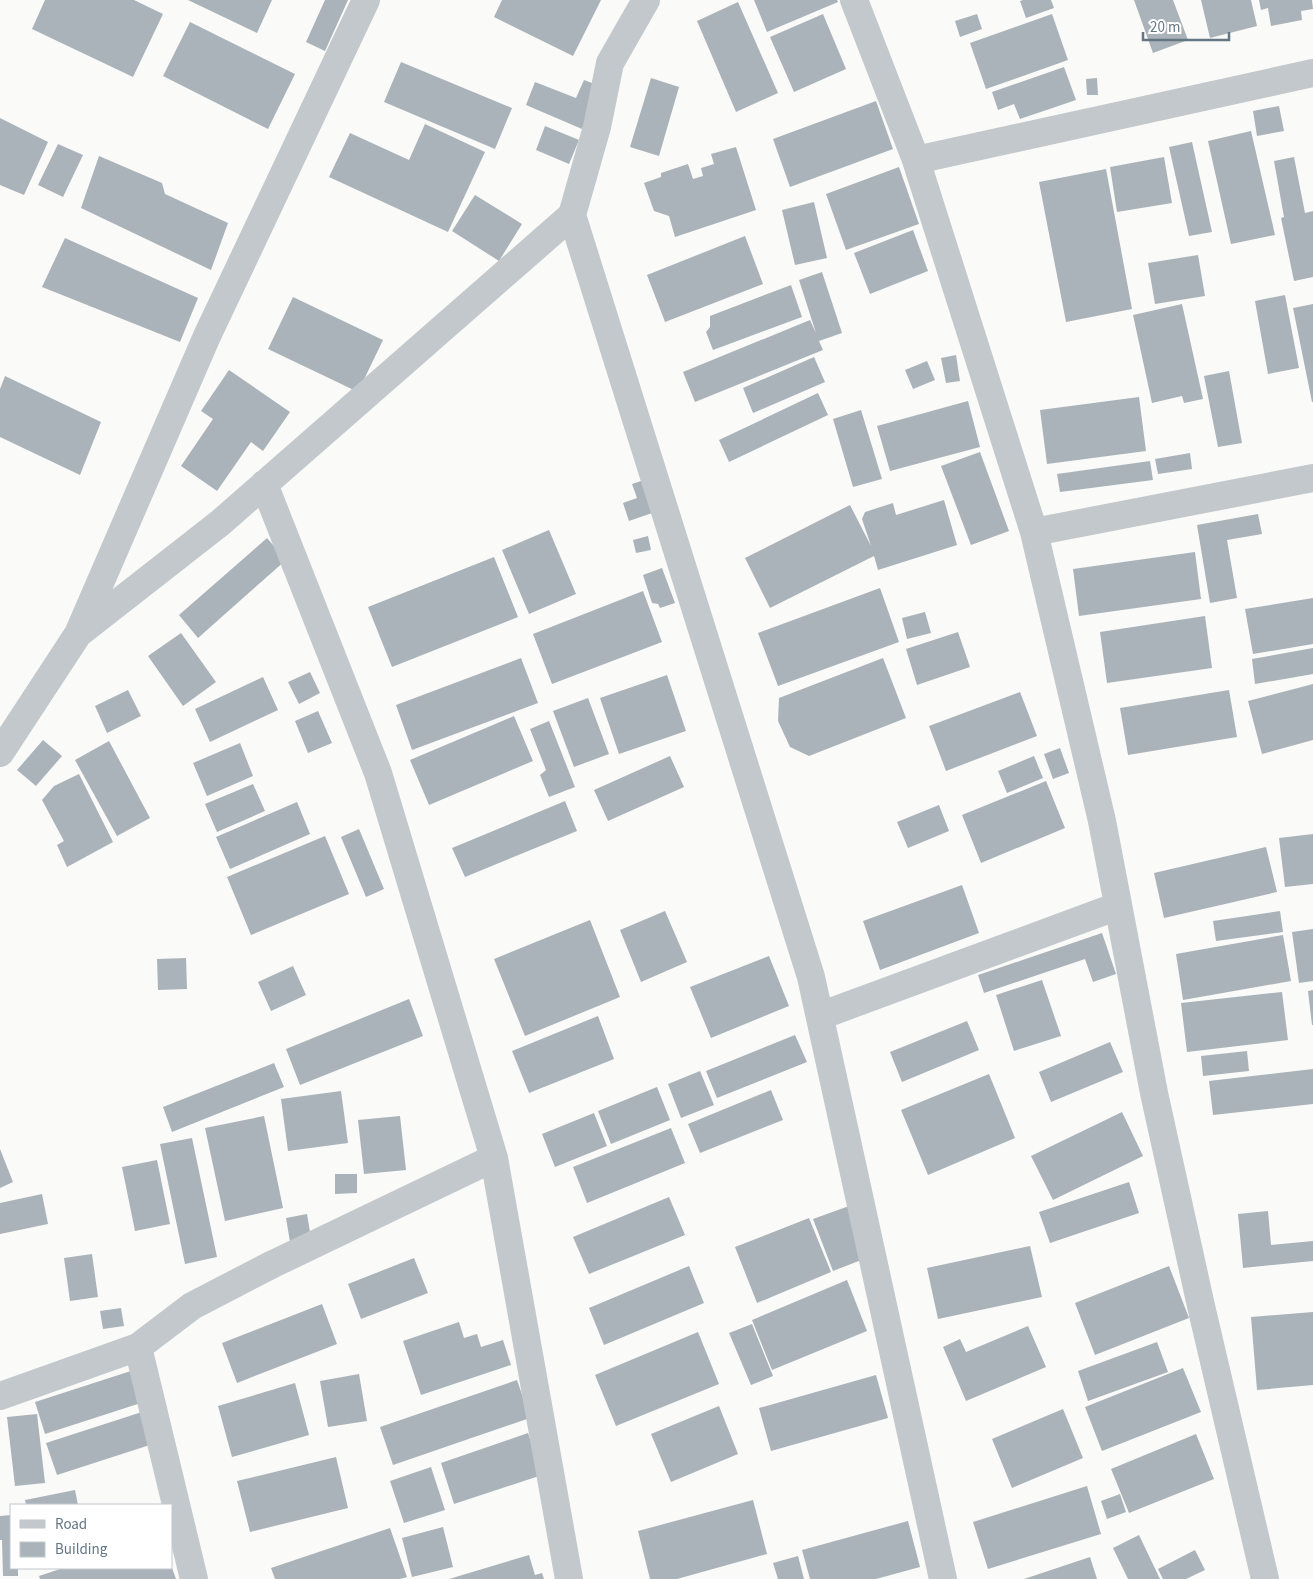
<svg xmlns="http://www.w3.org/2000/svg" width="1313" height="1579" font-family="'Source Sans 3',sans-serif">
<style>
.building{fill:#aab3b9}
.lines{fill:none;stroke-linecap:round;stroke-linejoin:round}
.street{stroke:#c3c8cc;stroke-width:28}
</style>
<rect width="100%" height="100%" fill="#fafaf8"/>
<path class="building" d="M45,0h89l29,14 -30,63 -101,-48z
M188,0h84l-15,33z
M325,0h23l-23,51 -19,-9z
M502,0h99l-28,56 -79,-39z
M754,0h83l1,2 -71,30z
M1023,0h28l3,8 -28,10 -6,-17z
M1134,0h39l15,40 -35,13z
M1201,0h50l6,26 -47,12z
M1259,0h53l1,9 -12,2 1,9 -31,6 -3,-18 -7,2z
M738,2l40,91 -42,19 -39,-91z
M823,14l23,55 -52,23 -24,-55z
M977,14l5,15 -22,8 -5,-16z
M1052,14l16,46 -82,29 -16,-46z
M190,22l105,52 -27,55 -105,-53z
M401,62l111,46 -17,41 -111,-47z
M1064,67l12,33 -56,19 -6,-15 -16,6 -6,-18z
M651,78l28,9 -20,69 -29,-9z
M1097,78l1,17h-11l-1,-16z
M584,80l16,6 -18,43 -56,-24 9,-23 41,16z
M876,101l17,48 -103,38 -17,-48z
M1279,106l5,25 -27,5 -4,-25z
M0,118l48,24 -24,53 -24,-10z
M425,124l60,28 -37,80 -119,-55 21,-44 59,27z
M545,126l34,14 -10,24 -33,-14z
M1251,131l24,104 -44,9 -23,-103z
M1192,142l20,90 -23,4 -20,-89z
M58,144l25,11 -20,42 -25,-12z
M736,147l20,63 -81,27 -6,-21 -15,-5 -10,-28 17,-6v-4l27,-9 5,15 10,-3 -2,-8 13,-4 -3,-10z
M99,156l63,27 3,11 63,29 -17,47 -130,-62z
M1164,157l8,46 -55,9 -7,-45z
M1294,157l11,56 8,-2v66l-19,4 -13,-63 3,-1 -10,-56z
M899,167l20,57 -73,26 -20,-56z
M1106,169l26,140 -66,13 -27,-140z
M475,195l47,29 -23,37 -47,-30z
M814,202l13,56 -32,7 -13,-55z
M913,230l15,41 -58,23 -16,-41z
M745,236l18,48 -98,38 -18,-47z
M65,238l133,60 -18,44 -138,-55z
M1198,255l7,41 -50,8 -7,-41z
M822,272l20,61 -23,8 4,9 -128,52 -12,-30 127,-52 6,13 -17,-53z
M791,285l11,32 -89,33 -7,-18 4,-5v-11z
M1285,295l14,73 -31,6 -13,-73z
M293,297l90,43 -25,52 -90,-43z
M1182,304l21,95 -19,4 -2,-7 -30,7 -19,-88z
M1313,304v98h-1l-19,-94z
M956,355l4,26 -14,2 -5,-25z
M814,357l11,25 -72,31 -10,-25z
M927,361l8,19 -22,9 -8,-19z
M229,370l61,42 -27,39 -12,-9 -34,49 -36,-25 32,-47 -12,-8z
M1229,371l13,72 -24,4 -14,-71z
M5,376l96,46 -21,53 -80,-38v-48z
M818,393l10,22 -99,47 -10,-22z
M1139,397l7,54 -99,13 -7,-54z
M968,401l12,46 -90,24 -13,-45z
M861,410l21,69 -29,8 -20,-68z
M980,452l29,79 -38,14 -30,-79z
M1190,453l2,16 -34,5 -3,-15z
M1150,461l3,19 -93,12 -3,-18z
M644,480l11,32 -26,9 -6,-18 14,-5 -5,-14z
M944,500l13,45 -79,25 -4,-14 -104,52 -25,-50 105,-53 21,41 -9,-27 3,-7 28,-9 3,12z
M1258,514l4,20 -35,6 10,58 -27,5 -13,-78z
M549,530l27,64 -47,20 -27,-64z
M648,536l3,14 -15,3 -3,-13z
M267,538l19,22 -88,78 -19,-23z
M1195,552l6,47 -122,17 -6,-47z
M494,557l24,60 -126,50 -24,-60z
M662,568l13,35 -15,5 -2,-4 -6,-1 -9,-28z
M880,588l19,54 -121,44 -20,-53z
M643,591l19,51 -110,42 -19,-50z
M1313,598v46l-60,10 -8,-45z
M925,612l6,21 -24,6 -5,-21z
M1205,616l7,52 -105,15 -7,-51z
M958,632l12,35 -53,18 -11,-36z
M181,633l35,49 -33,24 -35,-50z
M1313,648v26l-58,10 -3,-25z
M521,658l17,45 -126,47 -16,-45z
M883,658l23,60 -97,38 -19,-9 -12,-26 1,-23z
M310,672l10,21 -21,11 -11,-22z
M667,675l19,56 -67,23 -19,-56z
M263,677l15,33 -68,32 -15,-33z
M1313,684v56l-51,14 -14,-53z
M128,690l13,26 -34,17 -12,-27z
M1229,690l8,47 -109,18 -8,-47z
M1020,692l17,44 -91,35 -17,-45z
M588,698l21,56 -35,13 -21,-56z
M318,711l14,32 -24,10 -13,-32z
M514,716l19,45 -104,44 -19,-45z
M549,721l26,66 -26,10 -9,-22 6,-5 -16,-41z
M43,740l19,16 -26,30 -19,-16z
M109,741l41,77 -33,18 -42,-76z
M240,743l13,33 -46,20 -14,-33z
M1060,748l9,25 -16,6 -9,-25z
M670,756l14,31 -76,34 -14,-31z
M1034,756l9,22 -36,15 -9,-22z
M79,774l34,68 -46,25 -10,-22 7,-4 -22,-41 12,-14z
M1046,781l19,47 -84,35 -19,-48z
M253,784l12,27 -48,21 -12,-28z
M565,801l12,30 -112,46 -13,-29z
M297,802l13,32 -80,35 -14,-32z
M939,805l10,26 -41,17 -11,-26z
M359,829l25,60 -18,8 -25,-60z
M1313,834v50l-28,3 -6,-49z
M325,836l24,58 -98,41 -24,-58z
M1266,847l11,45 -113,26 -10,-45z
M962,885l17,48 -99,37 -17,-49z
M665,911l22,51 -46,20 -21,-52z
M1280,911l3,21 -67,9 -3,-20z
M590,920l30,77 -95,39 -31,-77z
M1313,929v52l-14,2 -7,-51z
M1102,933l14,41 -23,8 -8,-23 -101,34 -6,-18z
M1283,935l8,46 -108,19 -7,-46z
M769,956l20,50 -78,32 -21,-51z
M186,958l1,31 -29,1 -1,-31z
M293,966l13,29 -35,16 -13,-29z
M1042,980l19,56 -47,15 -18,-56z
M1313,990v35h-1l-4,-34z
M1282,992l6,48 -101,12 -6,-49z
M409,999l14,37 -123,49 -14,-36z
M598,1016l16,43 -85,34 -17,-42z
M967,1021l12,29 -77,32 -12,-30z
M795,1035l12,27 -90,36 -11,-27z
M1110,1042l13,30 -72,30 -12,-30z
M1247,1051l2,20 -46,5 -2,-20z
M274,1063l10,24 -112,45 -9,-25z
M1313,1069v35l-100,11 -4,-34z
M700,1071l14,34 -33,13 -13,-34z
M989,1074l26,64 -87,37 -27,-65z
M657,1087l13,33 -59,24 -13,-33z
M771,1090l12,30 -83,33 -12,-29z
M341,1091l7,52 -60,8 -7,-52z
M1122,1112l21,44 -90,44 -22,-44z
M594,1113l13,33 -52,21 -13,-33z
M264,1116l19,92 -58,13 -20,-93z
M400,1116l6,54 -42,4 -6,-54z
M671,1128l14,35 -98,40 -14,-36z
M192,1138l25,119 -32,7 -25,-120z
M0,1149l13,33 -13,6z
M157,1160l13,64 -35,7 -13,-64z
M335,1174h22v19l-22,1z
M1129,1182l10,31 -89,30 -11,-31z
M42,1194l6,30 -48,10v-31z
M669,1197l16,38 -96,39 -16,-37z
M849,1206l20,51 -36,14 -20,-52z
M1268,1211l3,34 42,-4v20l-70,7 -5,-54z
M307,1214l5,30 -21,4 -5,-30z
M809,1218l22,54 -74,31 -22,-56z
M1030,1246l12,51 -104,22 -11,-51z
M92,1254l6,43 -28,4 -6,-43z
M414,1258l14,35 -67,26 -13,-35z
M689,1266l15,37 -100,42 -15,-37z
M1169,1266l20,52 -94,37 -20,-52z
M847,1280l20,51 -95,39 -20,-50z
M322,1304l15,40 -100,39 -15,-40z
M121,1308l3,18 -21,3 -3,-18z
M1313,1312v73l-56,5 -6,-73z
M459,1322l5,16 13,-4 4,13 22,-7 8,25 -90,30 -18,-54z
M752,1324l21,52 -22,9 -22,-52z
M1028,1326l18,41 -80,34 -23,-54 17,-8 6,13z
M698,1332l21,52 -103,42 -21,-51z
M1157,1342l11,30 -80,29 -10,-30z
M1183,1368l18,44 -99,39 -17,-44z
M137,1369l10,32 -102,33 -10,-32z
M359,1374l8,47 -39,6 -8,-46z
M876,1375l12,43 -117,33 -12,-43z
M517,1380l13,38 -137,47 -13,-38z
M295,1383l14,52 -77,22 -14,-51z
M719,1406l19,48 -67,28 -20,-48z
M1063,1409l20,49 -71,30 -20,-49z
M148,1410l11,32 -102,33 -11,-32z
M37,1414l8,69 -30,3 -8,-69z
M528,1433l14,42 -88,29 -13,-41z
M1196,1434l18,45 -85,34 -18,-44z
M336,1457l12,51 -98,24 -13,-51z
M431,1467l14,43 -41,13 -14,-42z
M1087,1486l14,48 -113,35 -15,-47z
M75,1490l3,15h-52l-1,-5z
M1120,1494l6,18 -19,7 -6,-18z
M753,1500l14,54 -90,25h-27l-12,-48z
M11,1515v53h7v8h-15l-1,-36h-2v-24z
M908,1521l12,46 -44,12h-66l-8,-29z
M443,1527l10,40 -41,10 -10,-39z
M390,1528l17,49 -7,2h-125l-4,-11z
M1139,1535l21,44h-32l-15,-31z
M1195,1550l10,20 -19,9h-23l-5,-10z
M529,1555l6,20 7,-2 2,6h-95z
M798,1556l6,23h-26l-5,-16z
M1090,1557l7,22h-73z
M63,1568h109l4,11h-136l-1,-3z"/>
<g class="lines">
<path class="street" d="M854,0l62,160 118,372 68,289 52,272 47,213 64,273
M916,160l397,-87
M572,215l239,762 132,602
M264,484l114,289 116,385 75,421
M1034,532l279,-54
M78,634l142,-111 352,-308 25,-88 13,-64 36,-63
M0,753l78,-119 129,-298 159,-336
M820,1016l298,-110
M138,1347l56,232
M0,1396l138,-49 54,-41 81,-42 221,-106"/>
</g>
<rect x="10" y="1504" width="162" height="65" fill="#ffffff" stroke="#c1c8cd"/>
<rect x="20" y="1520" width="25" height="8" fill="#c3c8cc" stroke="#c1c8cd"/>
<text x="55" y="1529" font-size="15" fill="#657683">Road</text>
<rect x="20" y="1542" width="25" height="15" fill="#aab3b9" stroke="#c1c8cd"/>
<text x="55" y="1554" font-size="15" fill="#657683">Building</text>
<path d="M1143 32v8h86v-8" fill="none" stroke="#657683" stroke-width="2.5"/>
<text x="1150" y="32" font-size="15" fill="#657683" stroke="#ffffff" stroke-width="4" paint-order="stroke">20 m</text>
</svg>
